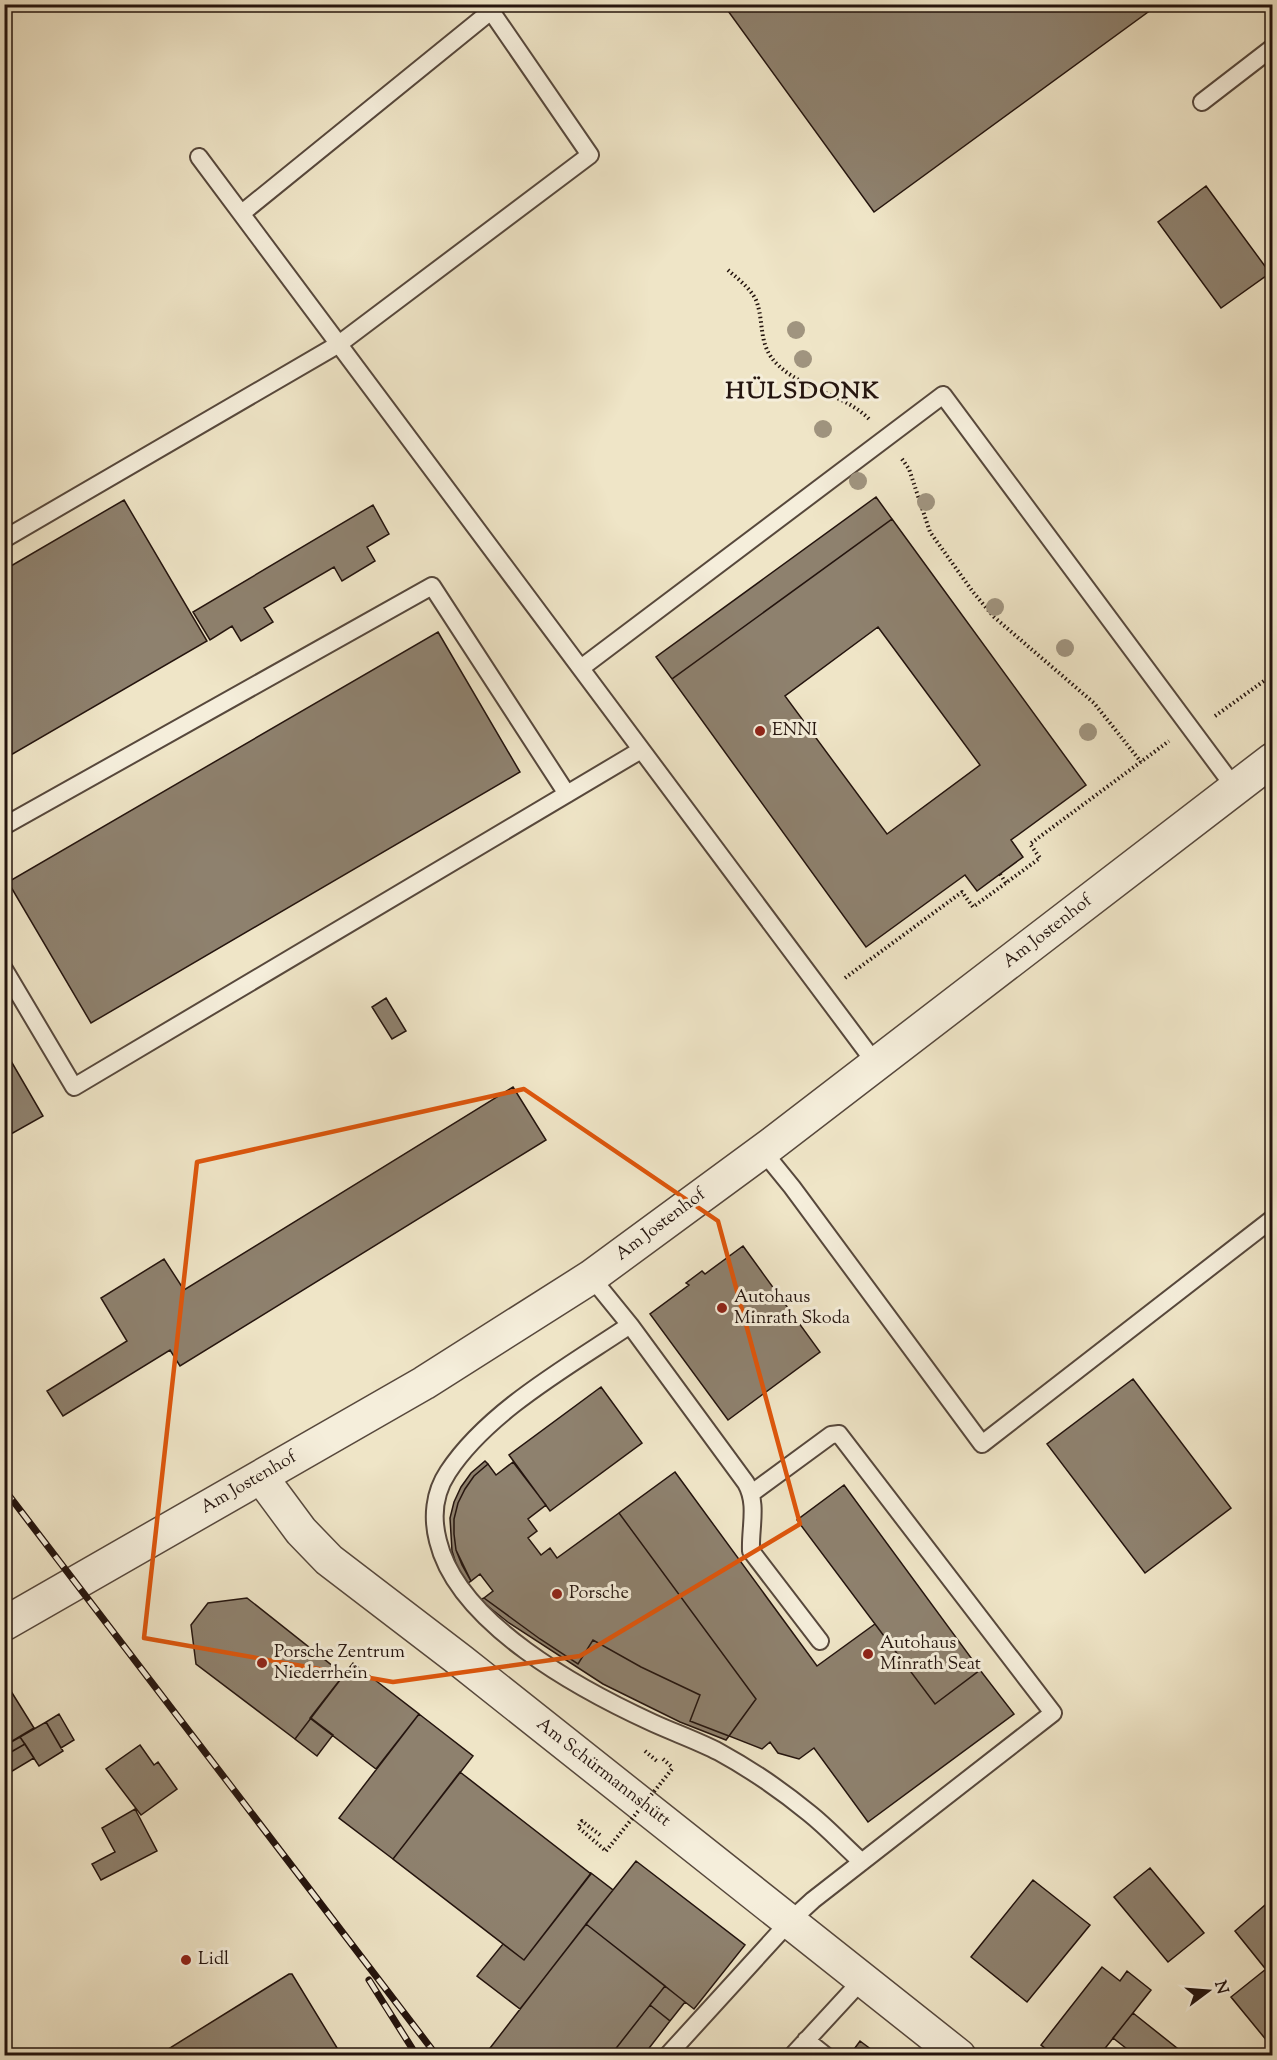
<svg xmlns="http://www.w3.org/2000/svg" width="1277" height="2060" font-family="'Sorts Mill Goudy',serif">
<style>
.building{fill:#8e816e;stroke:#24140e;stroke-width:1.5;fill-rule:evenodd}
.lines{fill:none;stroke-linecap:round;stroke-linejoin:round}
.lane-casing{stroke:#57483c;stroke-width:20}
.street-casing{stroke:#57483c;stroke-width:36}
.path{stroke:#24140e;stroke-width:4;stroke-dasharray:1.5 3;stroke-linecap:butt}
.lane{stroke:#f5eedb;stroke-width:16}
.street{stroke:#f5eedb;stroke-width:33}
.rail-casing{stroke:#24140e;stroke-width:7}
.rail{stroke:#f5eedb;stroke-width:4.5;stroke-dasharray:14;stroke-linecap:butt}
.path-bridge{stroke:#24140e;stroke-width:4;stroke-dasharray:1.5 3;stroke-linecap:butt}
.tree{fill:#a0947f}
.marked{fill:none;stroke:#de560c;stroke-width:4.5;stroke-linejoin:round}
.poi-dot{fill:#8f2418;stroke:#f5eedb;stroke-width:2}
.labels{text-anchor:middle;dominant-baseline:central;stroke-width:6;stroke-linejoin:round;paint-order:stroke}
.poi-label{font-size:18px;fill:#24140e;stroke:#f5eedb;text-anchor:start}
.street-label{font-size:18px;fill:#24140e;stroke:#f5eedb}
.district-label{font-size:24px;font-weight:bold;letter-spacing:1.5px;fill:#24140e;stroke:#f5eedb}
</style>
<rect width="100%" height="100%" fill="#efe5c7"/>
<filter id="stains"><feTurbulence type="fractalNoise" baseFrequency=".00333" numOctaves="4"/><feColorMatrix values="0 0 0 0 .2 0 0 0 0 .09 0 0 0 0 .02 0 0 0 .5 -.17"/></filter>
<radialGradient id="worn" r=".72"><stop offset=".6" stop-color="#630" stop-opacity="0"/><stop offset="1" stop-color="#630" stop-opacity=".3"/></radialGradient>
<path class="building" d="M723,4h436l-285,208z
M1206,186l64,87 -49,35 -63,-86z
M876,497l16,22 -220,160 -16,-22z
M124,500l83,141 -203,118v-189z
M373,505l16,29 -22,13 8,14 -33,20 -8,-14 -70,41 9,14 -32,19 -9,-15 -22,14 -17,-28z
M892,519l194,266 -75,55 12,17 -46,34 -12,-16 -99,72 -194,-268zM878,627l102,138 -93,69 -102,-138z
M438,632l82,140 -429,251 -83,-141z
M386,998l20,33 -14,8 -20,-32z
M4,1049l39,67 -39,22z
M513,1087l33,53 -366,226 -10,-16 -107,66 -16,-25 80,-50 -26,-43 63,-39 20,31z
M743,1246l77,106 -92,68 -78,-106 39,-29 -3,-2 16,-12 3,3z
M1133,1379l98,129 -86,65 -98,-129z
M601,1387l41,56 -92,68 -41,-56z
M485,1461l3,3 -14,12 -9,13 -7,14 -4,16v15l2,16 15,31 -3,2 -11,-16 -5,-16 -2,-33 4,-16 7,-15 10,-14z
M513,1462l33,43 -18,14 9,12 -9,7 13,17 9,-7 7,10 62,-45 137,186 -27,37 -39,-15 10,-26 -59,-28 -48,-27 -15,24 -38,-25 -56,-41 9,-7 -13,-17 -9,7 -9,-16 -6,-15 -2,-16v-15l4,-16 7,-14 9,-13 14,-12 8,11z
M675,1472l142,194 58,-42 60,80 45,-34 34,44 -146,108 -54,-74 -15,11 -21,-6 -8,-11 -8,7 -33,-13 27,-37 -137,-186z
M844,1485l136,185 -45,34 -138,-184z
M247,1598l97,77 -49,64 -99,-75 -5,-39 17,-22z
M484,1598l56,41 38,25 15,-24 48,27 59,28 -10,26 39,15 -3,4 -46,-18 -77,-38 -94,-61 -29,-23z
M353,1663l66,51 -43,55 -66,-51z
M9,1688l25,40 -30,18v-56z
M59,1714l15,26 -13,8 -15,-26z
M419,1714l54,42 -80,103 -54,-41z
M311,1718l22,17 -16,21 -22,-17z
M46,1722l17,29 -24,15 -19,-29z
M20,1737l5,7 -21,12v-10z
M25,1744l9,14 -25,15 -5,-7v-10z
M140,1745l14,20 4,-3 19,27 -36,26 -35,-46z
M460,1772l131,102 -67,86 -131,-101z
M135,1809l22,42 -56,29 -9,-16 23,-12 -13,-24z
M636,1861l109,84 -51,64 -108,-85z
M1150,1868l54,65 -36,29 -54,-65z
M591,1873l22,17 -93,119 -43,-33 26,-32 21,16z
M1033,1880l57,45 -63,77 -56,-45z
M1272,1899v78l-37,-46z
M586,1924l79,62 -55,70h-119l-4,-4z
M1102,1967l18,14 7,-10 24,19 -52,66h-44l-14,-11z
M1266,1969l6,8v70l-41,-50z
M289,1974h3l50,82h-185z
M665,1986l20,16 -15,19 -20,-16z
M650,2005l20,16 -27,35h-33z
M1133,2013l54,43h-51l-23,-18z
M860,2041l20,15h-31z"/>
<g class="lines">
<g class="lane-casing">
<path id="lane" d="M1202,102l70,-54
M199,157l677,907
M4,539l335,-195 251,-189 -99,-144 -249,202
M581,668l362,-273 292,393
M4,826l428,-240 135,208
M4,969l70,118 567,-337
M762,1150l30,37 190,257 290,-225
M591,1277l39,48 116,158c12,21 4,44 5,68l69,90
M630,1325c-61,41 -142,86 -182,147 -14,21 -16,46 -10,69 20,83 143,149 215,182 22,10 45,18 66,29 31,17 62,38 90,61 19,15 35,33 53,49
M806,2040l20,16
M667,2056l123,-135 23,-21 240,-187 -214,-279 -8,1 -79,58
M792,2056l71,-77"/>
</g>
<g class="street-casing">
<path id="street" d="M261,1477l40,54 28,29 132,101 498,395
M4,1624l420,-241 167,-106 181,-133 500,-384"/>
</g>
<path class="path" d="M728,270c10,9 22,18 28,30 9,23 1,45 22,65 26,25 66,29 91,54
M902,459l7,10 21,63 43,60 21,25 100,86 47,59
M1215,716l53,-38
M1000,874l6,9
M845,978l117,-86 11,15 67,-49 -10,-14 139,-103
M645,1751l13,11
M663,1759l10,9
M600,1835l-18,-14 -4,6 28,24"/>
<use href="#lane" class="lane"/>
<use href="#street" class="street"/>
<g class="rail-casing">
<path id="rail" d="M4,1489l433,567
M369,1980l48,76"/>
</g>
<use href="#rail" class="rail"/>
<path class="path-bridge" d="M606,1851l67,-83"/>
</g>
<g class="tree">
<circle cx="796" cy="330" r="9"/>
<circle cx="803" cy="359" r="9"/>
<circle cx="823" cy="429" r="9"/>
<circle cx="858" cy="481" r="9"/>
<circle cx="926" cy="502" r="9"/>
<circle cx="995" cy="607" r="9"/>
<circle cx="1065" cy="648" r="9"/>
<circle cx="1088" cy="732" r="9"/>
</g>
<path class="marked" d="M524,1089l194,132 82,303 -220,132 -187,26 -249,-44 53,-476z"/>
<g class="poi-dot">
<circle cx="760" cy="731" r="6"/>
<circle cx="722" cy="1308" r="6"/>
<circle cx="557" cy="1594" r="6"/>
<circle cx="868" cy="1654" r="6"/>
<circle cx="262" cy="1663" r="6"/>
<circle cx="186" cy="1960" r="6"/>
</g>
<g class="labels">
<g class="poi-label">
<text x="772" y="731">ENNI</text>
<text x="734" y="1298">Autohaus<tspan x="734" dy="21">Minrath Skoda</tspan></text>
<text x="569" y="1594">Porsche</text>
<text x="880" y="1644">Autohaus<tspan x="880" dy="21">Minrath Seat</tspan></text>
<text x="274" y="1653">Porsche Zentrum<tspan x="274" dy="21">Niederrhein</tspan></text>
<text x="198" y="1960">Lidl</text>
</g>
<g class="street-label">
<text transform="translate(1048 932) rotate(-38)">Am Jostenhof</text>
<text transform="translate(661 1225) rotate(-37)">Am Jostenhof</text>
<text transform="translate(249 1483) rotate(-30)">Am Jostenhof</text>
<text transform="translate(603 1773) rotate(38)">Am Schürmannshütt</text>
</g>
<g class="district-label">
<text x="803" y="392">HÜLSDONK</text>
</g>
</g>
<rect width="1277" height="2060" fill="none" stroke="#efe5c7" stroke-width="24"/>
<rect x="6" y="6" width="1265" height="2048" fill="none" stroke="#24140e" stroke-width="3"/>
<rect x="12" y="12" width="1253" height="2036" fill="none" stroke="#24140e" stroke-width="1.5"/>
<g transform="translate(1208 1991) rotate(74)" stroke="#f5eedb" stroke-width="4.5" paint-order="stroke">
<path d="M0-4.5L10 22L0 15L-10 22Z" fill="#24140e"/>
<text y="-9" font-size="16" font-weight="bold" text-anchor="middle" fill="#24140e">N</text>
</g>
<rect width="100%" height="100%" filter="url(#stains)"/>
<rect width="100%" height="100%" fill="url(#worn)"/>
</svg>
